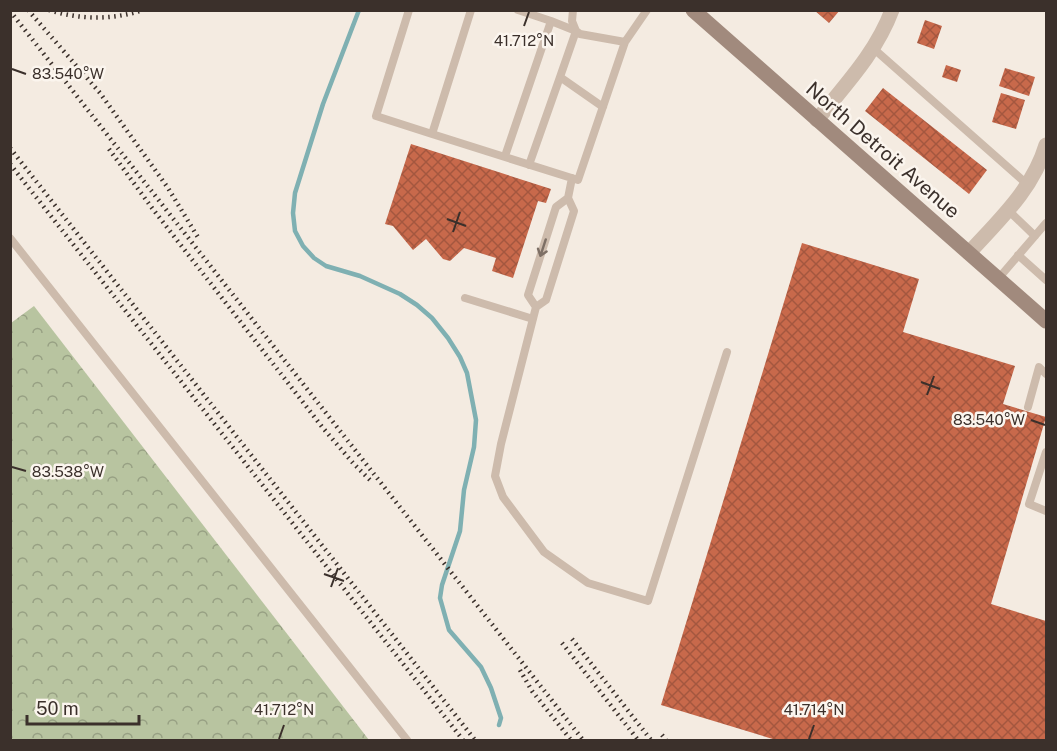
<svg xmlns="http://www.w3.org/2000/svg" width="1057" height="751" font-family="'Public Sans',sans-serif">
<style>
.forest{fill:url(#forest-crowns)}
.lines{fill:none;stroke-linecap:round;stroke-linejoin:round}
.stream{stroke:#7fb0b2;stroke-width:4.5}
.building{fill:url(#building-cross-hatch)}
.service{stroke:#cdbbac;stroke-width:8}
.minor{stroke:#cdbbac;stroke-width:15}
.secondary{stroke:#a18a7d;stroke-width:15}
.rail{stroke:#3b302b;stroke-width:4.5;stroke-dasharray:1.5 4.5;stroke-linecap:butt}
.oneway{stroke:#7d6f65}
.ticks{fill:none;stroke:#3b302b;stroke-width:2}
.labels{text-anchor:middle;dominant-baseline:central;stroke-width:5;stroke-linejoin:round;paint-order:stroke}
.street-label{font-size:20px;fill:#3b302b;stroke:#fbf5ee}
.ticks-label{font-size:15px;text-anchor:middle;fill:#3b302b;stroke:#fbf5ee;stroke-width:5;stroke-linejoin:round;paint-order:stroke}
</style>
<defs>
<pattern id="forest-crowns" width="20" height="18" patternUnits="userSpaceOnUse" patternTransform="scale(1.5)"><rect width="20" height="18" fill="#b8c4a0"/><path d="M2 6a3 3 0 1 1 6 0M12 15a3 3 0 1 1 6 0" fill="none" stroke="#97a083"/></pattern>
<pattern id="building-cross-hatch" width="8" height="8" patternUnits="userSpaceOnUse" patternTransform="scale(1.5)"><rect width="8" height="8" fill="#c8694b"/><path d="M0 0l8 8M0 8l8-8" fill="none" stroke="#a4573f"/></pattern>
</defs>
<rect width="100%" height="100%" fill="#f4ebe1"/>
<path class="forest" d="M34,306l335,434h-358v-417z"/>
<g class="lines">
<path class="stream" d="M359,10l-36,94 -28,89 -2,20 2,18 8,15 11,12 12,8 34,10 40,18 17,11 15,13 16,20 12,19 7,16 9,47 -2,27 -10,43 -4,41 -18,54 -2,13 9,32 32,37 10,21 10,30 -2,7"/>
</g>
<path class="building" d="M814,10h26l-11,13z
M925,20l17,6 -8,23 -17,-6z
M946,65l15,5 -4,12 -15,-5z
M1005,68l30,9 -6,19 -30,-10z
M883,88l104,82 -18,24 -104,-83z
M1001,93l24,7 -9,29 -24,-7z
M411,144l140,45 -5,14 -8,-2 -25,77 -21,-7 4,-13 -32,-10 -14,13 -7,-2 -17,-20 -13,11 -20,-24 -8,-2z
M802,243l117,36 -16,53 112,34 -12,38 43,13 -55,187 55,17v119h-270l-115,-35z"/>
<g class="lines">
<path class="service" d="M409,10l-33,106 56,18
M471,10l-39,124 146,46 47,-138
M573,10l-1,11 4,10 -16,46 43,30
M551,21l25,10 4,3 45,8 22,-32
M874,49l154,136
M505,156l46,-135 -33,-11
M529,165l31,-88
M568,198l-12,9 -28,88 8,12 10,-7 28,-89 -6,-13 4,-20
M1008,210l27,26
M10,238l397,502
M1018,255l28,25
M998,279l48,-56
M465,298l68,21
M536,307l-35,137 -6,32 8,21 41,55 44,31 60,18 79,-249
M1028,407l11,-40 7,7
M1046,452l-17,52 17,7"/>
<path class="minor" d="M817,120c28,-35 59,-67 75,-110
M969,253c30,-33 64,-64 77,-108"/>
<path class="secondary" d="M693,10l353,311"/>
<path class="rail" d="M28,10l72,83 68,95 31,51
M49,10c31,10 64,10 94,0
M10,11l573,729
M10,148l465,592
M109,149l43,59 171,220 30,35 18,18
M10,164l453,576
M572,639l79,101
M562,643l76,97
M520,670l12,21 39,49
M662,735l4,5"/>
</g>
<defs><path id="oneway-shaft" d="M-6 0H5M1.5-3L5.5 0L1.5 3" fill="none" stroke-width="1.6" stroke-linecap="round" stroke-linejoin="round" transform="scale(1.5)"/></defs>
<use class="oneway" href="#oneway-shaft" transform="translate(543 248) rotate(108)"/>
<path class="ticks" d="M524,26l5,-14M12,69l14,5M447,219l19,7M453,232l7,-20M921,382l19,7M927,395l7,-19M1031,420l14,5M12,467l14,4M324,574l20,7M331,587l7,-19M279,739l5,-14M809,739l5,-14"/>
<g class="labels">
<g class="street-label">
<text transform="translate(883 150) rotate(41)">North Detroit Avenue</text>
</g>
</g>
<g class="ticks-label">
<text x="524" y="46">41.712°N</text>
<text x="68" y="79">83.540°W</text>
<text x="989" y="425">83.540°W</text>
<text x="68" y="477">83.538°W</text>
<text x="284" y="715">41.712°N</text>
<text x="814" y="715">41.714°N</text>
</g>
<rect width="1057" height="751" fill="none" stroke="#3b302b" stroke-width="24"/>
<path d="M27 715v9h112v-9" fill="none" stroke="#3b302b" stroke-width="3"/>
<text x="36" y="715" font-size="18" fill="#3b302b" stroke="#fbf5ee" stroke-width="4.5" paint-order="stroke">50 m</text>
</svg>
